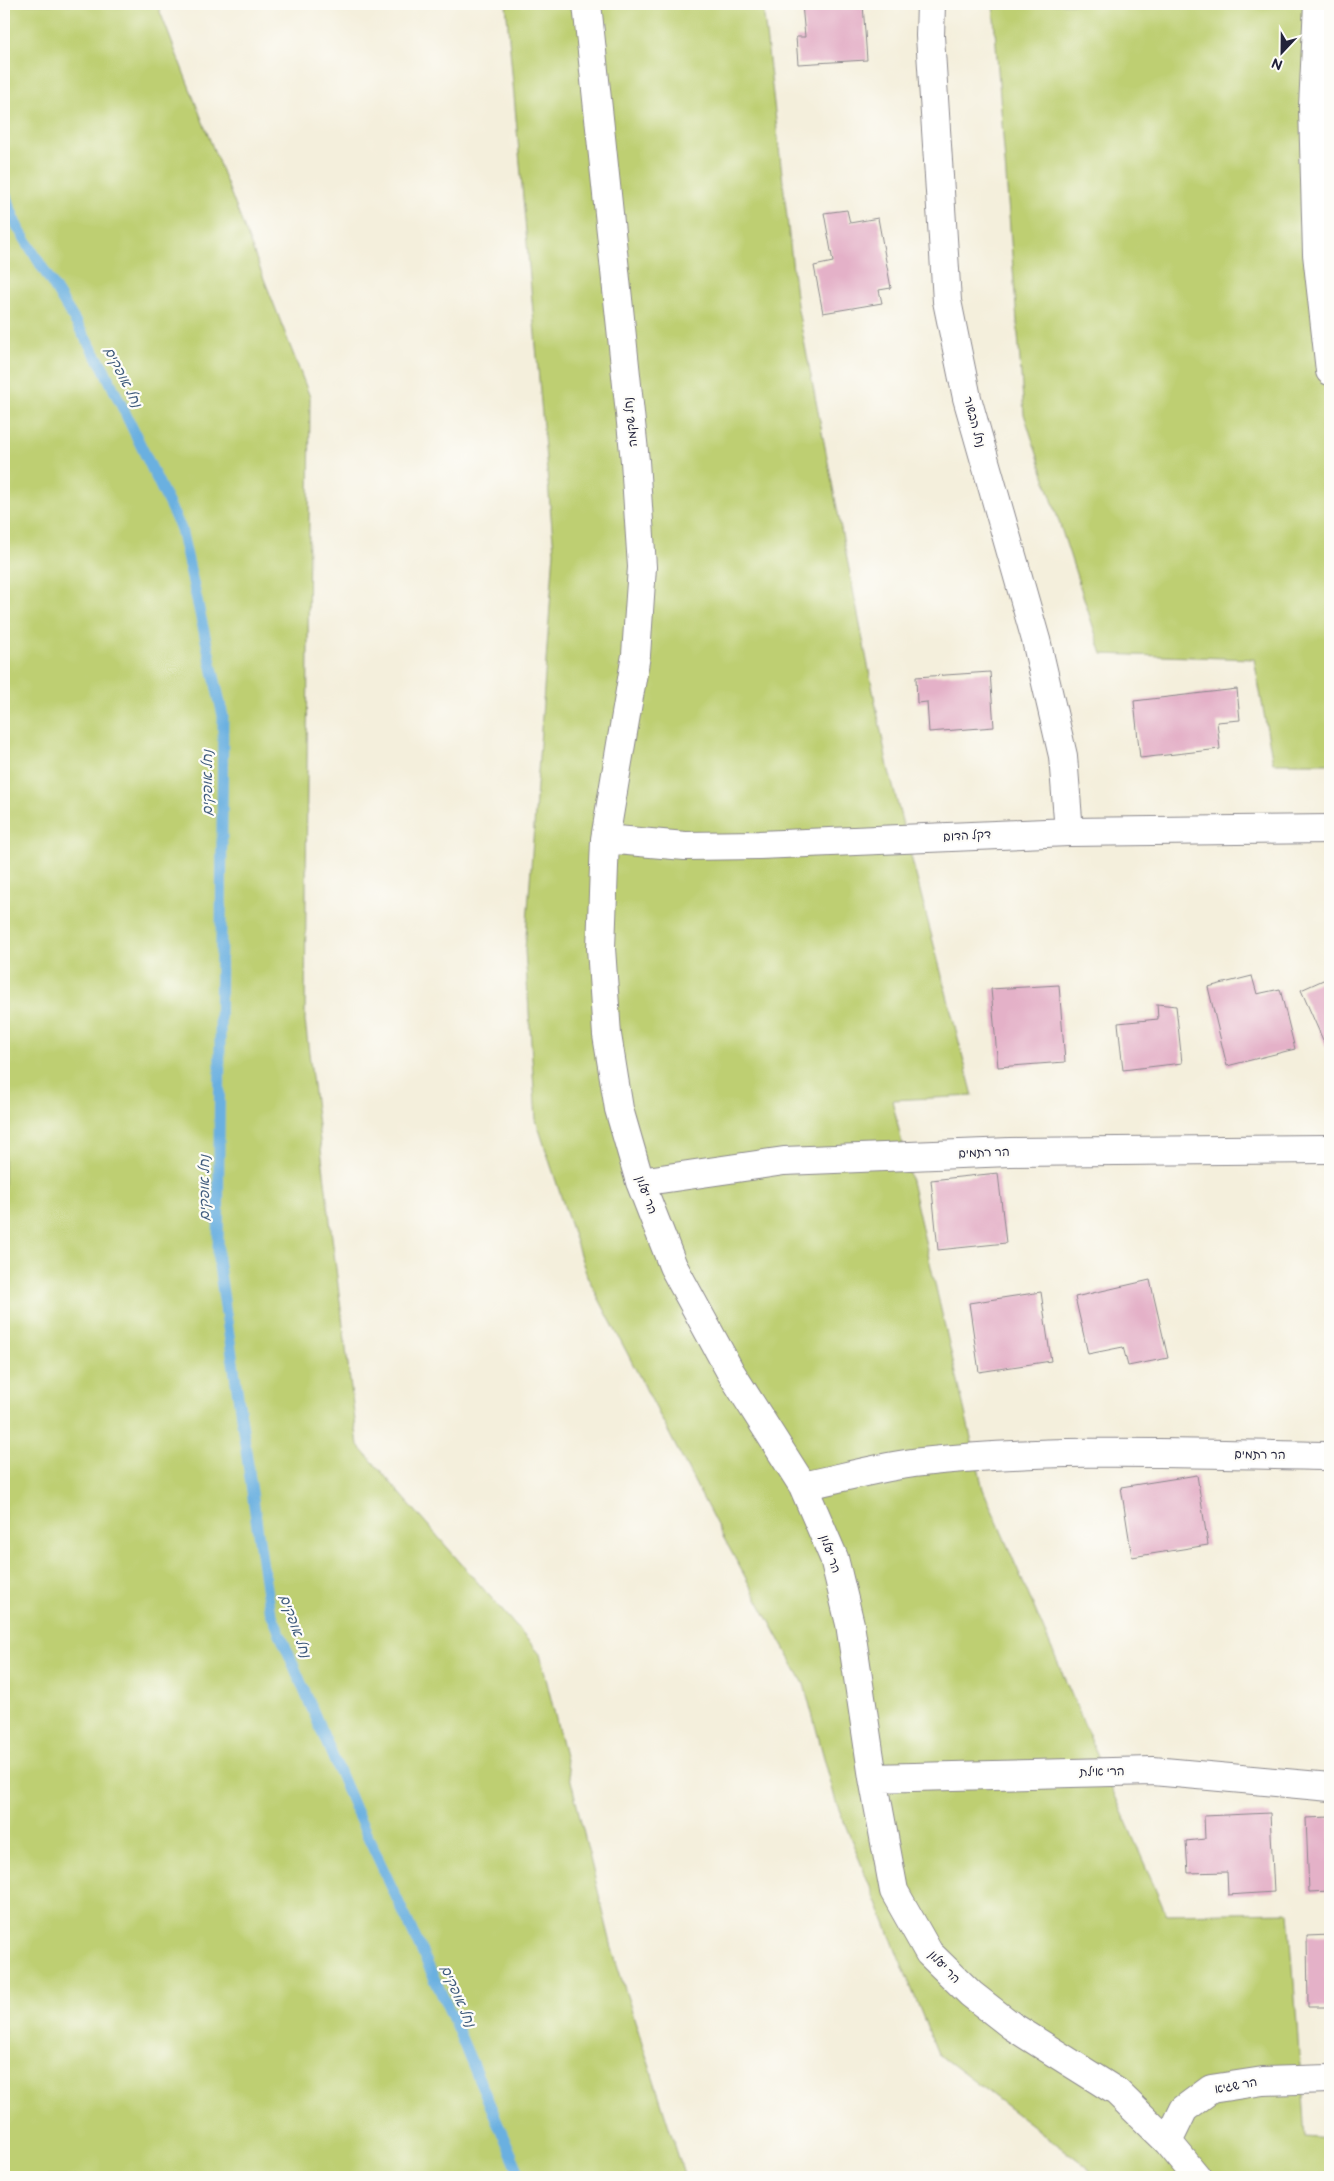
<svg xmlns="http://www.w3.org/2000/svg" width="1334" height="2181" font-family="'Balsamiq Sans','Playpen Sans Hebrew',sans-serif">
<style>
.green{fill:#becf72;stroke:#707856}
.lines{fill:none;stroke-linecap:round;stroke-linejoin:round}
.stream{stroke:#6ab0e0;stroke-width:11}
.building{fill:#e4b1c8}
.minor-casing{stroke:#8b888c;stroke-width:30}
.minor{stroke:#fff;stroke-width:28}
.labels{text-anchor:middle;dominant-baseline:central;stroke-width:4.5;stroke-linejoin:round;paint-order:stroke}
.street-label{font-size:12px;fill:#22223b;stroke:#fdfcf7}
.water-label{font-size:14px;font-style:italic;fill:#3f5b7d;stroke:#fdfcf7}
</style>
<rect width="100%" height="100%" fill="#fdfcf7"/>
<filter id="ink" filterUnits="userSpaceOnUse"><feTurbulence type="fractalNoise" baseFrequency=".02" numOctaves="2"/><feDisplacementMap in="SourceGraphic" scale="10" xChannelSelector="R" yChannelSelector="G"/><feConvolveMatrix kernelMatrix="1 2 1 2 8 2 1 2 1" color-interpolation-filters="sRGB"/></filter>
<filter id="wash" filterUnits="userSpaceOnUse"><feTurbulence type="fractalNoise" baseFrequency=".0096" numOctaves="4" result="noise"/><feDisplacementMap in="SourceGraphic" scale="20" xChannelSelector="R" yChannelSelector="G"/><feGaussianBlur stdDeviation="1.12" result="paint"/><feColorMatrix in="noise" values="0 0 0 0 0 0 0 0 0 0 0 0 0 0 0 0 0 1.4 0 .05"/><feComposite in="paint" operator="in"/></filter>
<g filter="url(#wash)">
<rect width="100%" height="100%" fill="#f4efdc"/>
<path class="green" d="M4,4h153l153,393 -5,624 53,424 182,209 73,298 72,225h-681z
M506,4h259l-1,12 33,289 91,462 85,329 -81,4 91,389 183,425 123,-2 16,225 25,2v38h-235l-9,-11 -148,-112 -102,-252 -32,-118 -83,-151 -134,-257 -51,-156 -11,-170 29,-399z
M993,4h337v759h-57l-19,-104 -152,-5 -78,-240z"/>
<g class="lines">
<path class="stream" d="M4,191l13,35 86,141 78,162 42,187 -5,543 51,349 86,201 96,205 70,163"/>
</g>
<g id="blocks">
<path class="building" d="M802,4h61l4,56 -69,4 -2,-27h9z
M847,210l3,13 28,-5 13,70 -12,2 3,13 -59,10 -9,-47 19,-4 -9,-49z
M990,672l4,55 -65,5 -2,-30 -10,1 -1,-26z
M1237,689l3,31 -23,2 3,27 -80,9 -6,-57z
M1252,976l5,18 23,-5 15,60 -68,17 -19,-79z
M1330,977v79l-29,-66z
M1059,985l6,77 -67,5 -7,-78z
M1157,1004l19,2 6,57 -59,7 -5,-47 40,-4z
M998,1173l8,70 -68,7 -7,-70z
M1150,1280l18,78 -40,8 -5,-19 -35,7 -13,-57z
M1041,1292l10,69 -72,11 -10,-69z
M1197,1475l11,70 -76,12 -11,-70z
M1270,1813l4,79 -46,3 -1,-23 -39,1 -2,-32 19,-2 -1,-23z
M1330,1817v74l-21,1 -3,-74z
M1330,1935v72h-22l-1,-71z"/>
</g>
</g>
<g filter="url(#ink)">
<use href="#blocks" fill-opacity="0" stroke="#8b888c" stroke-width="1"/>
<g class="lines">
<g class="minor-casing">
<path id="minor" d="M587,4l48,457 7,106 -6,88 -31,184 -4,109 6,87 12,74 21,73 33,84 57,105 73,115 31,72 16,66 23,154 21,113 35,62 42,41 41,32 105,66 51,50 29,35
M931,4l-1,32 17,265 20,97 69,242 27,116 6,76
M1318,4l-5,103 4,147 13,117
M605,839l80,7 74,-1 310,-13 261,-3
M640,1182l144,-21 226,-9 320,-3
M803,1486c39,-8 79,-20 119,-24 135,-15 273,-8 408,-6
M873,1778l280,-7 177,16
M1168,2142l16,-33 27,-20 52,-8 67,-2"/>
</g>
<use href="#minor" class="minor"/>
</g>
</g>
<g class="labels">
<g class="street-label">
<text transform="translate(631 422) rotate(-96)">נחל שקמה</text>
<text transform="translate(974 422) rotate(75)">נחל הבשור</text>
<text transform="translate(967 836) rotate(-3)">דקל הדום</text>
<text transform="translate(984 1153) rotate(-2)">הר רתמים</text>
<text transform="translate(646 1195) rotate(70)">הר יעלון</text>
<text transform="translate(1260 1455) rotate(1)">הר רתמים</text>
<text transform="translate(830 1554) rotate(71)">הר יעלון</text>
<text transform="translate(1102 1772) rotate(-1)">הרי אילת</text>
<text transform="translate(944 1967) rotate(47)">הר יעלון</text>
<text transform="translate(1236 2086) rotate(-10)">הר שגיא</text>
</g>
<g class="water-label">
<text transform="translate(123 377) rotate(63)">נחל אופקים</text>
<text transform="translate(207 783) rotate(-90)">נחל אופקים</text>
<text transform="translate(204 1188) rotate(-90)">נחל אופקים</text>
<text transform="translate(295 1626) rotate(70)">נחל אופקים</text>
<text transform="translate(458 1996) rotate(66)">נחל אופקים</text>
</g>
</g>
<rect width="1334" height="2181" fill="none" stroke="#fdfcf7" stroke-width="20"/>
<g transform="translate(1282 52) rotate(202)" stroke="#fdfcf7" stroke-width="4" paint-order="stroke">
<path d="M0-4L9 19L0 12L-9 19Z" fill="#22223b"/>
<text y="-8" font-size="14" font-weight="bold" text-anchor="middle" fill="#22223b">N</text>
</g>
</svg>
